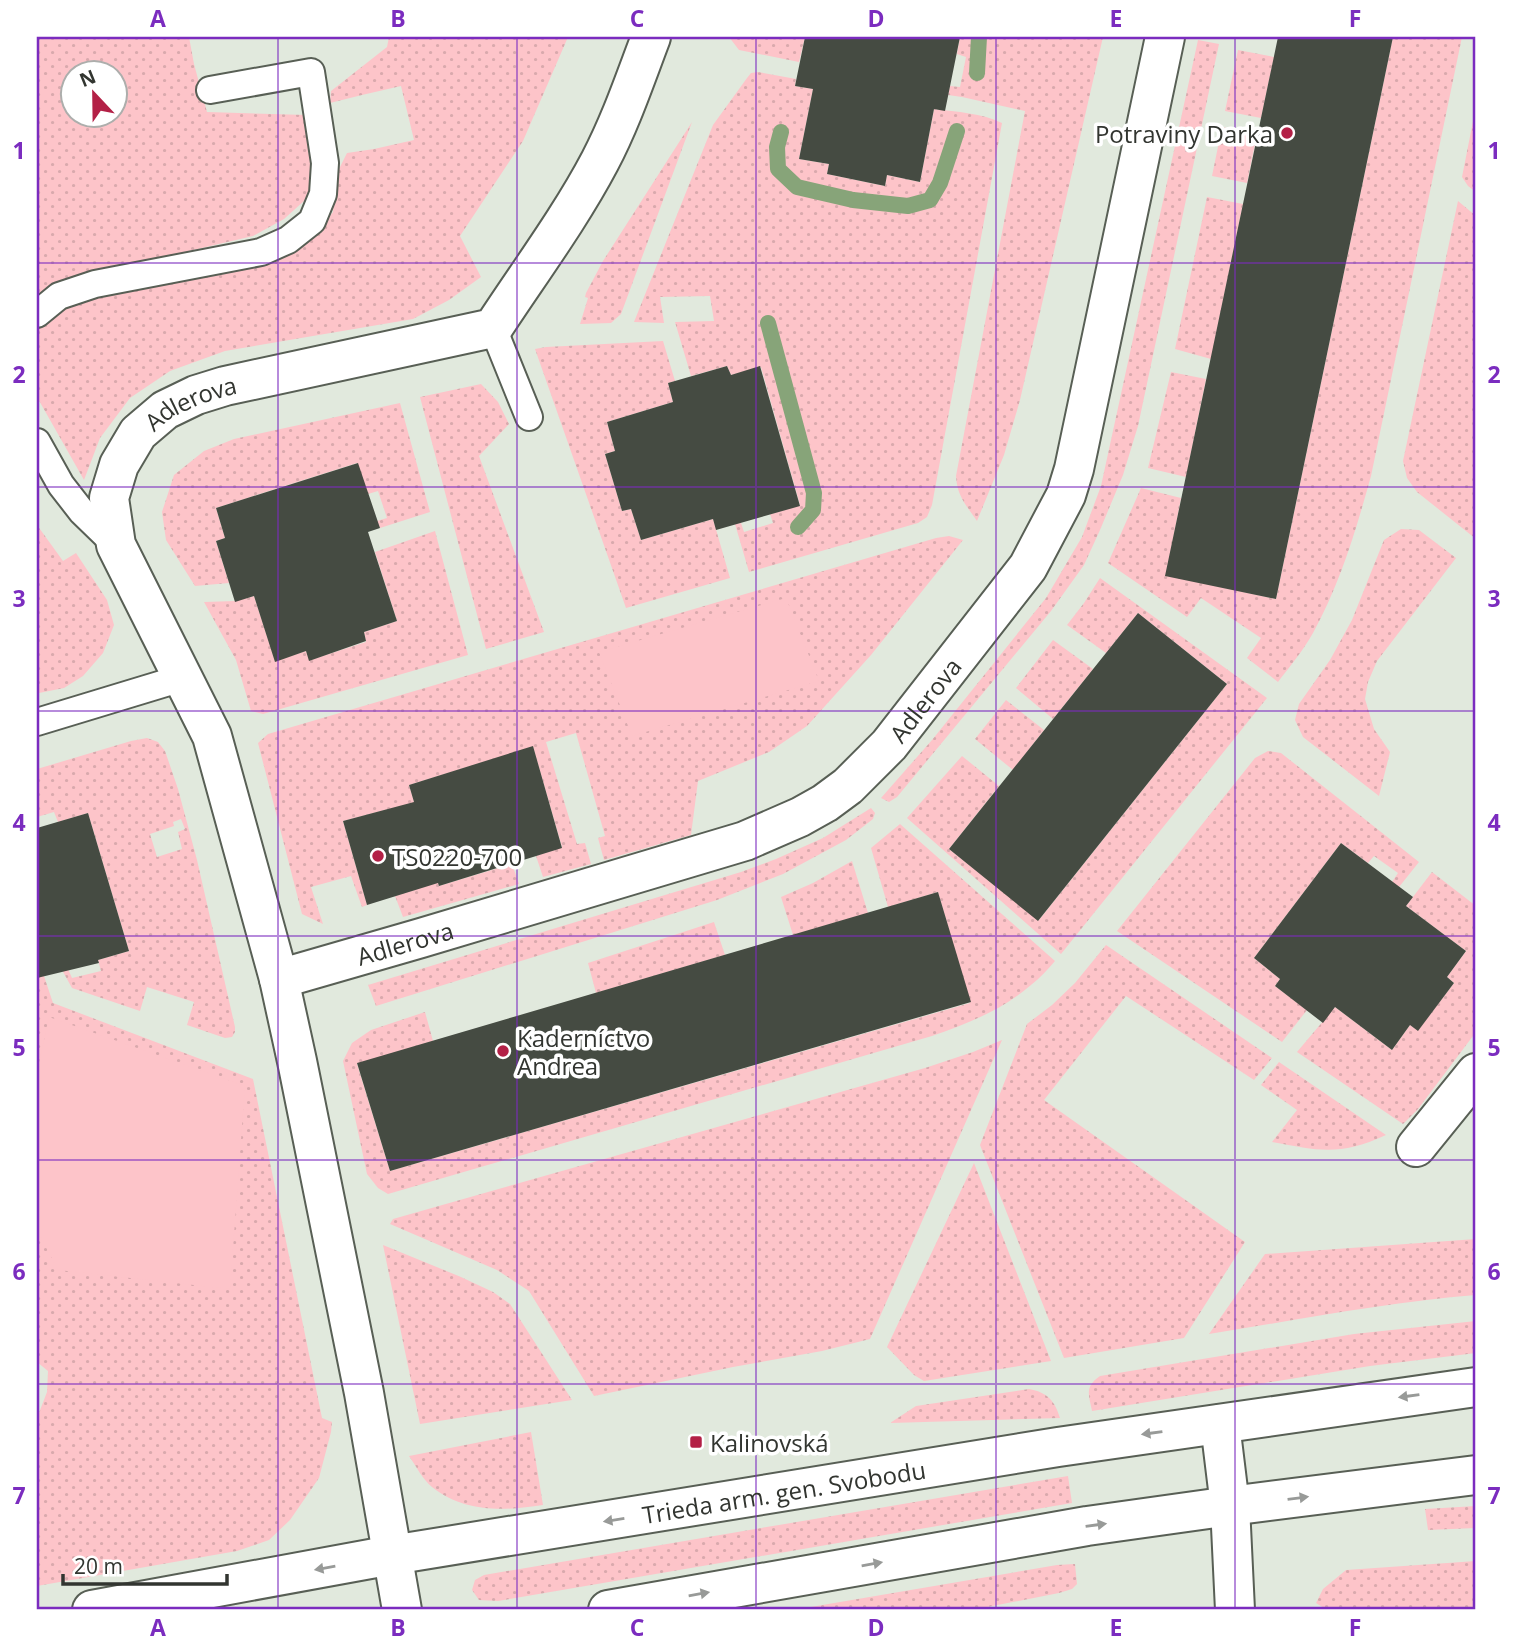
<svg xmlns="http://www.w3.org/2000/svg" width="1513" height="1647" font-family="'Open Sans',sans-serif">
<style>
.grass{fill:url(#grass-dots);fill-rule:evenodd}
.park{fill:#fdc4c9}
.lines{fill:none;stroke-linecap:round;stroke-linejoin:round}
.stream{stroke:#87a479;stroke-width:16}
.building{fill:#454b42}
.lane-casing{stroke:#585f55;stroke-width:30}
.street-casing{stroke:#585f55;stroke-width:42}
.secondary-casing{stroke:#585f55;stroke-width:42}
.lane{stroke:#fff;stroke-width:26}
.street{stroke:#fff;stroke-width:38}
.secondary{stroke:#fff;stroke-width:38}
.oneway{fill:#989a98}
.grid{fill:none;stroke:#7b2cbf;stroke-width:2;stroke-opacity:0.55}
.poi-dot{fill:#b32046;stroke:#fff;stroke-width:2.5}
.labels{text-anchor:middle;dominant-baseline:central;stroke-width:7;stroke-linejoin:round;paint-order:stroke}
.poi-label{font-size:24px;fill:#323530;stroke:#fff;text-anchor:start}
.street-label{font-size:24px;fill:#323530;stroke:#fff}
.neatline{fill:none;stroke:#7b2cbf;stroke-width:2.5}
.grid-label{font-size:23px;text-anchor:middle;font-weight:bold;fill:#7b2cbf}
</style>
<defs>
<pattern id="grass-dots" width="8" height="8" patternUnits="userSpaceOnUse" patternTransform="scale(1.75)"><rect width="8" height="8" fill="#fdc4c9"/><path d="M2 2h.1M6 6h.1" fill="none" stroke="#d9a9ad" stroke-width="1.8" stroke-linecap="round"/></pattern>
</defs>
<rect width="100%" height="100%" fill="#e1e9dd"/>
<path class="grass" d="M37,37h152l5,27 13,48 100,3 6,27 -1,45 -8,14 -20,18 -31,17 -149,35 -67,29zM74,74h42v42h-42z
M389,37h179l-45,104 -63,95 21,41 -32,23 -36,19 -188,32 -55,20 -40,27 -30,40 -16,42 -47,-83v-69l23,-18 59,-19 197,-57 17,-22 1,-33 13,-26 27,-4 40,-9 -13,-54 -39,9 -32,8 1,-12 56,-44z
M729,37h76l-6,25 -60,-12z
M960,37h143l-83,363 -16,55 -27,66c-11,-16 -20,-25 -21,-45l69,-365 -63,-14 -14,-2 2,-9 10,1 6,-30 -9,-3z
M1393,37h69l-91,439c-15,54 -31,108 -58,157 -10,18 -23,33 -35,49l-31,-24 14,-20 -60,-40 -14,19 -79,-54 33,-75 40,10 -15,77 110,24z
M1198,40l21,4 -81,382 -15,49 -23,55 -16,35 -33,46 -154,186 -8,5 -8,-4 51,-58 114,-142 36,-61 19,-51z
M1238,50l36,7 -13,61 -36,-7z
M758,72l38,7 -1,7 18,3 -14,70 30,5 -2,10 58,12 2,-11 33,7 14,-73c23,3 48,4 68,14l-70,382 -5,12 -9,6 -169,49 -14,-48 6,-1 3,9 29,-9 -3,-9 30,-9 -39,-138 -30,8 -4,-9 -36,10 -16,-54 39,-1 -4,-25 -50,1 4,26 -30,-1 79,-197 34,-47 4,-5z
M1476,106v86l-8,-6 -6,-9z
M692,122l-71,192 -10,9 -31,1 8,-26 -3,-1 1,-4 17,-32z
M1222,127l35,7 -10,49 -35,-7z
M1207,197l36,7 -32,155 -36,-10z
M1458,201l18,15v323l-59,-47 -10,-14 -4,-17z
M663,341l12,40 -7,2 5,19 -66,20 8,29 -10,3 17,57 9,-2 10,31 72,-21 17,59 -104,30 -91,-259 11,-2z
M1171,372l35,7 -20,98 -38,-9z
M481,384l17,18 11,22 -30,32 65,176 -58,17 -66,-252z
M400,403l30,109 -50,16 -3,-7 10,-3 -9,-27 -10,3 -11,-31 -141,45 9,30 -9,3 13,42 -34,3 -29,-46 -4,-28 12,-37 30,-24 30,-12z
M37,525l26,36 13,-8 31,47 7,25 -11,28 -20,23 -19,12 -25,5h-2z
M1401,529l18,1 37,28 -79,103 -9,21 -3,17 9,30 16,23 -11,44 -76,-59 -8,-17 4,-16 31,-44 22,-40 32,-80z
M435,531l33,124 -205,59 -12,-3 -15,-51 -32,-58 31,-1 19,-5 21,65 31,-10 4,9 56,-18 -2,-10 33,-11 -22,-69z
M949,536l14,4 -92,115 -64,71 -38,26 -71,29 -7,54 -87,25 -6,-22 7,-2 -29,-103 -30,9 31,102 8,-1 6,21 -48,13 -7,-21 26,-9 -29,-100 -124,38 30,101 73,-22 7,20 -116,33 -8,-21 19,-6 -25,-81 -46,12 24,84 -5,2 -11,-31 -40,11 12,37 -21,-10 -44,-171 10,-9 668,-196z
M1100,578l167,120 -206,256 -154,-136 55,-62 37,30 -50,63 90,71 188,-236 -89,-71 -32,40 -39,-28 17,-22z
M1053,640l40,29 -40,50 -37,-31z
M1006,700l38,30 -31,40 -38,-31z
M147,738l11,4 7,9 13,38 19,71 38,167v5l-3,5 -7,1 -38,-13 7,-23 -47,-15 -7,24 -68,-23 -10,-18 6,-1 4,9 29,-7 -3,-11 31,-9 -41,-138 -30,9 -4,-10 -17,5v-48l94,-28zM181,819l4,10 -7,3 4,17 -25,8 -7,-23 24,-8 -1,-4z
M1268,751l13,2 138,109 -20,25 -7,-5 6,-9 -24,-17 -6,7 -27,-20 -87,115 26,21 -5,7 32,24 -25,32 -165,-111 138,-173z
M871,808l4,5 -2,6 -27,21 -63,34 -66,26 -341,106 -8,-21 373,-113 35,-13 47,-21z
M900,824l155,137c-7,8 -15,17 -24,24 -29,25 -64,39 -99,51l-544,158 -10,-6 -11,-14 -24,-113 9,-18 19,-13 54,-18 8,29 -76,23 33,107 580,-168 -32,-111 -50,15 -17,-59z
M852,861l16,52 -75,22 -12,-38 32,-14z
M1432,872l44,34v126l-58,77 -15,15 -106,-72 38,-45 57,43 18,-25 8,5 36,-47 -7,-6 19,-26 -60,-45z
M714,922l11,33 -129,38 -8,-30z
M1106,945l166,113 -18,22 -128,-84 -82,104 201,142 -61,96 -120,20 -84,-213 47,-121 25,-19 23,-22z
M41,967l12,36 200,76 69,339 10,4 -1,10 -12,46 -29,42 -21,20 -32,11 -200,35v-168l10,-26 1,-21 -11,-9v-394z
M1002,1040l-132,299 -48,12 -89,16 -139,29 -65,-105 -32,-21 -107,-46 3,-5 532,-151 48,-16z
M1279,1062l107,73c-46,21 -66,16 -114,7l25,-32 -36,-25z
M974,1163l77,198 -127,20 -10,-6 -27,-28z
M1476,1239v56c-89,7 -178,25 -267,39l56,-80z
M383,1245l78,32 32,15 17,12 62,96 -152,24z
M1476,1321v32l-106,13 -278,45c-3,-16 -8,-24 8,-35l254,-42z
M1029,1389c18,3 26,12 31,29l-170,5 26,-17z
M531,1432l12,73c-39,6 -78,8 -111,-18 -9,-7 -16,-21 -23,-31z
M1068,1476l4,27 -574,98 -19,-1 -7,-10 3,-10 9,-5z
M1476,1506v22l-48,2 -3,-21z
M1476,1561v49h-149l-11,-7 7,-14 23,-19z
M1075,1564l2,20 -5,5 -13,4 -87,17h-179l264,-45z"/>
<path class="park" d="M786,598l33,83 -187,55 -33,-84z
M49,1017l196,69 -15,203 -172,-19 -21,-40v-158z"/>
<g class="lines">
<path class="stream" d="M977,73l2,-36
M781,132l-4,15 1,22 19,18 56,13 55,6 22,-6 10,-17 17,-52
M768,323l46,170 -1,17 -15,17"/>
</g>
<path class="building" d="M805,37h155l-15,74 -11,-2 -14,73 -33,-7 -2,11 -58,-12 2,-10 -30,-5 14,-70 -18,-3z
M1278,37h115l-117,562 -111,-23z
M727,366l4,9 29,-9 40,140 -84,24 -3,-11 -72,21 -10,-31 -9,2 -17,-57 10,-3 -8,-29 66,-20 -5,-19z
M358,463l22,65 -12,4 29,89 -33,11 2,9 -57,20 -3,-10 -31,11 -21,-66 -19,6 -19,-61 9,-3 -9,-30z
M1138,613l89,71 -189,237 -89,-72z
M533,746l29,102 -123,38 -1,-3 -71,22 -24,-84 71,-19 -5,-17z
M88,813l41,138 -31,9 1,3 -62,15v-150z
M1341,843l72,54 -7,9 60,45 -19,26 7,6 -36,48 -8,-6 -18,25 -57,-43 -12,16 -48,-37 5,-7 -26,-21z
M938,892l33,110 -581,169 -33,-108z"/>
<g class="lines">
<g class="lane-casing">
<path id="lane" d="M37,314l22,-18 36,-12 166,-32 27,-12 24,-19 11,-27 2,-31 -14,-91 -101,18
M493,328l36,89
M37,442l24,43 21,27 34,33
M37,722l145,-44"/>
</g>
<g class="street-casing">
<g id="street">
<path id="s1" d="M279,979l142,-41 324,-97 55,-24 25,-14 23,-17 41,-41 139,-178 38,-72 8,-26 91,-432"/>
<path d="M1416,1147l60,-74"/>
<path d="M1220,1424l10,82 5,104"/>
<path id="s2" d="M402,1610l-38,-217 -67,-332 -18,-82 -67,-243 -96,-191 -7,-47 10,-33 19,-32 27,-23 31,-15 29,-9 268,-58c36,-55 77,-110 107,-167 21,-40 35,-82 51,-124"/>
</g>
</g>
<g class="secondary-casing">
<g id="secondary">
<path id="s3" d="M92,1610l300,-55 666,-108 418,-60"/>
<path d="M608,1610l479,-84 143,-20 246,-31"/>
</g>
</g>
<use href="#lane" class="lane"/>
<use href="#street" class="street"/>
<use href="#secondary" class="secondary"/>
</g>
<defs><path id="oneway-solid" d="M-6-.8H1V-3.2L6.5 0L1 3.2V.8H-6Z" transform="scale(1.75)"/></defs>
<g class="oneway">
<use href="#oneway-solid" transform="translate(1409 1396) rotate(172)"/>
<use href="#oneway-solid" transform="translate(1152 1433) rotate(172)"/>
<use href="#oneway-solid" transform="translate(1298 1498) rotate(-7)"/>
<use href="#oneway-solid" transform="translate(614 1520) rotate(171)"/>
<use href="#oneway-solid" transform="translate(1096 1525) rotate(-8)"/>
<use href="#oneway-solid" transform="translate(872 1564) rotate(-10)"/>
<use href="#oneway-solid" transform="translate(325 1568) rotate(170)"/>
<use href="#oneway-solid" transform="translate(699 1594) rotate(-10)"/>
</g>
<path class="grid" d="M278,37v1573M517,37v1573M756,37v1573M996,37v1573M1235,37v1573M37,263h1439M37,487h1439M37,711h1439M37,936h1439M37,1160h1439M37,1384h1439"/>
<g class="poi-dot">
<circle cx="1287" cy="133" r="7"/>
<circle cx="378" cy="856" r="7"/>
<circle cx="503" cy="1051" r="7"/>
<rect x="689" y="1435" width="14" height="14" rx="3.5"/>
</g>
<g class="labels">
<g class="poi-label">
<text x="1273" y="133" text-anchor="end">Potraviny Darka</text>
<text x="392" y="856">TS0220-700</text>
<text x="517" y="1037">Kaderníctvo<tspan x="517" dy="28">Andrea</tspan></text>
<text x="710" y="1442">Kalinovská</text>
</g>
<g class="street-label">
<text stroke="none"><textPath href="#s2" startOffset="1290">Adlerova</textPath></text>
<text stroke="none"><textPath href="#s1" startOffset="719">Adlerova</textPath></text>
<text stroke="none"><textPath href="#s1" startOffset="131">Adlerova</textPath></text>
<text stroke="none"><textPath href="#s3" startOffset="702">Trieda arm. gen. Svobodu</textPath></text>
</g>
</g>
<rect width="1513" height="1647" fill="none" stroke="#ffffff" stroke-width="77"/>
<g transform="translate(94 94) rotate(338)"><circle r="33" fill="#ffffff" stroke="#adaeac" stroke-width="2"/>
<path d="M0-5L12 26L0 18L-12 26Z" fill="#b32046"/>
<text y="-10" font-size="19" font-weight="bold" text-anchor="middle" fill="#323530">N</text>
</g>
<path d="M63 1574v10h164v-10" fill="none" stroke="#323530" stroke-width="3.5"/>
<text x="74" y="1574" font-size="21" fill="#323530" stroke="#ffffff" stroke-width="5" paint-order="stroke">20 m</text>
<rect x="38" y="38" width="1436" height="1570" class="neatline"/>
<g class="grid-label">
<text x="158" y="27">A</text>
<text x="398" y="27">B</text>
<text x="637" y="27">C</text>
<text x="876" y="27">D</text>
<text x="1116" y="27">E</text>
<text x="1355" y="27">F</text>
<text x="19" y="159">1</text>
<text x="1494" y="159">1</text>
<text x="19" y="383">2</text>
<text x="1494" y="383">2</text>
<text x="19" y="607">3</text>
<text x="1494" y="607">3</text>
<text x="19" y="831">4</text>
<text x="1494" y="831">4</text>
<text x="19" y="1056">5</text>
<text x="1494" y="1056">5</text>
<text x="19" y="1280">6</text>
<text x="1494" y="1280">6</text>
<text x="19" y="1504">7</text>
<text x="1494" y="1504">7</text>
<text x="158" y="1636">A</text>
<text x="398" y="1636">B</text>
<text x="637" y="1636">C</text>
<text x="876" y="1636">D</text>
<text x="1116" y="1636">E</text>
<text x="1355" y="1636">F</text>
</g>
</svg>
